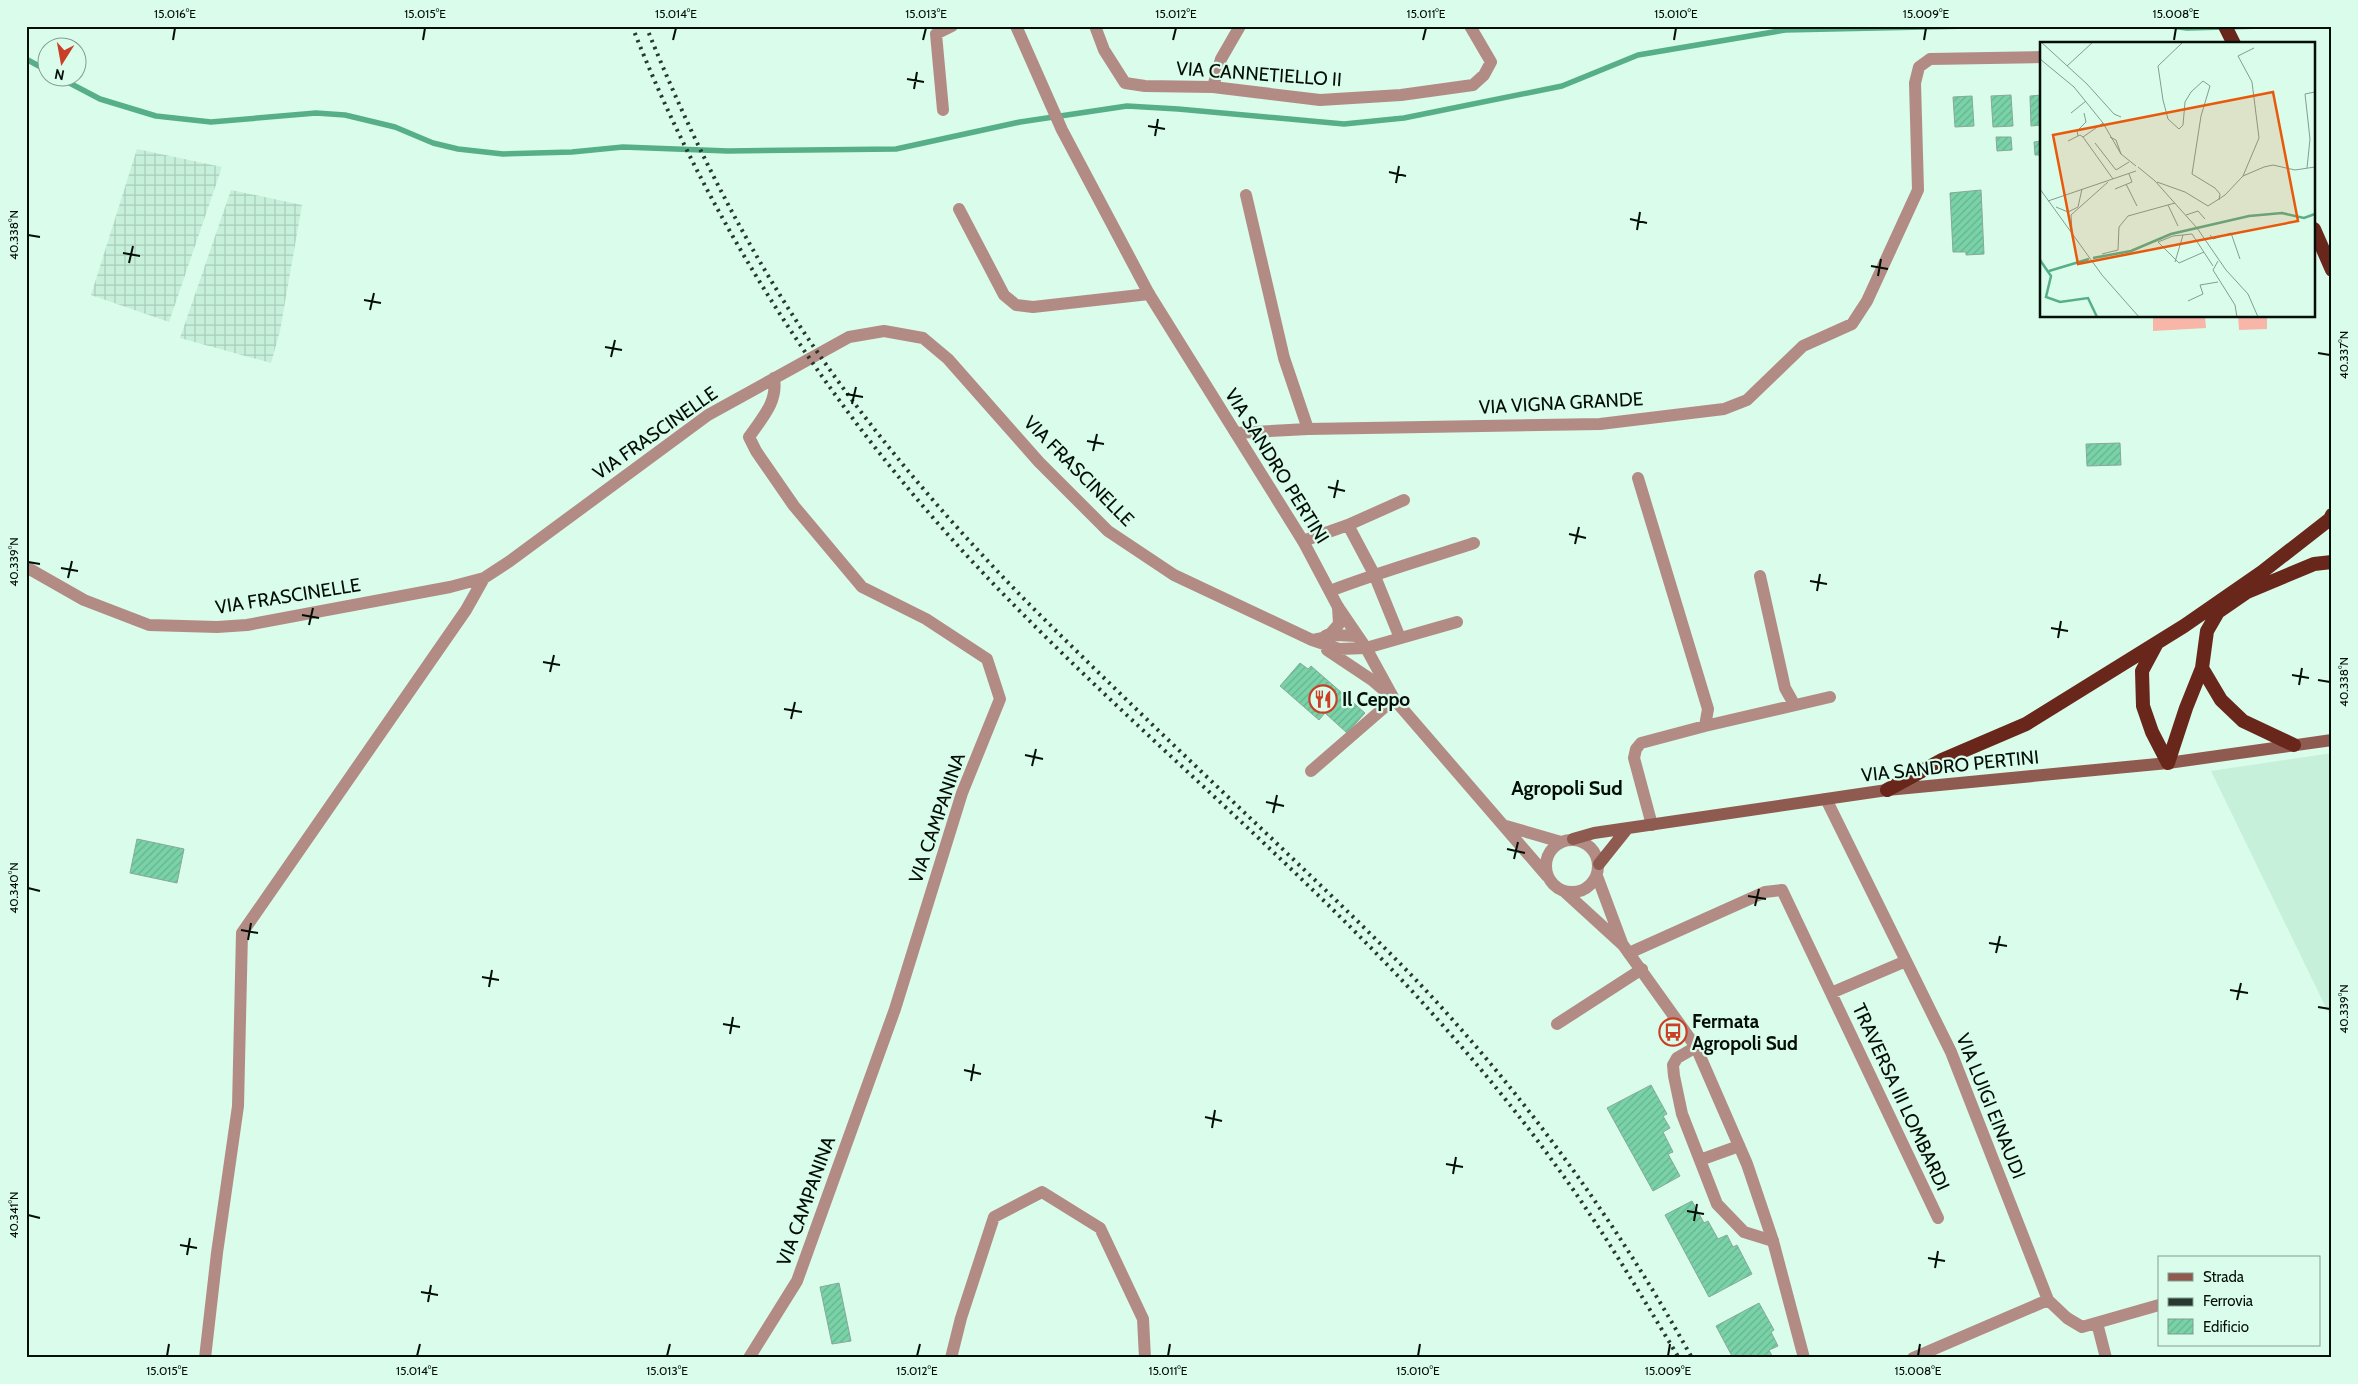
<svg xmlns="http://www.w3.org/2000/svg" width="2358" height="1384" font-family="Cabin,sans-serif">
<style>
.built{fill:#c7f0db}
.industrial{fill:url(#industrial-grid)}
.green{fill:#f8b6a8}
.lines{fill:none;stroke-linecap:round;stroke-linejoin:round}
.stream{stroke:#56af87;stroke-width:5.5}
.building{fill:url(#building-hatch);stroke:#88a898}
.minor{stroke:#b28c84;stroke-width:12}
.tertiary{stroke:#b28c84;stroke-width:12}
.secondary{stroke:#8f5b50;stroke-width:12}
.trunk{stroke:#69271b;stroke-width:14}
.rail{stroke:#293830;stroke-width:4;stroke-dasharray:2.5 5;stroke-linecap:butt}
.ticks{fill:none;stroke:#040e09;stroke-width:2}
.labels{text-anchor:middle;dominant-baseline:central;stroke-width:4.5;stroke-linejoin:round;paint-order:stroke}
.street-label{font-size:19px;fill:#040e09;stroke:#dafcea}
.poi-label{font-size:19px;font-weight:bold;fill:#040e09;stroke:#dafcea;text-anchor:start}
.neighbourhood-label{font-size:20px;font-weight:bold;fill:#040e09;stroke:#dafcea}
.inset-river{fill:none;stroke:#56af87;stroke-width:2.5}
.inset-road{fill:none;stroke:#849d90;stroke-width:1}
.view{fill:#e8590c;fill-opacity:0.15;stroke:#e8590c;stroke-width:2.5}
.inset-edge{fill:none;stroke:#040e09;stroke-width:2.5}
.neatline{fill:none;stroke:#040e09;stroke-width:2}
.ticks-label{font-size:12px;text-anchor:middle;fill:#040e09}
</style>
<defs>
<pattern id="industrial-grid" width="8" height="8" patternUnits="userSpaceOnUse" patternTransform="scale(1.25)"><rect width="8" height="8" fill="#c7f0db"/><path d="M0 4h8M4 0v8" fill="none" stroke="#a9cdbb"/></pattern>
<pattern id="building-hatch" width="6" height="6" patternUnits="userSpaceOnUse" patternTransform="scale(1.25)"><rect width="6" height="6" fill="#79d2a8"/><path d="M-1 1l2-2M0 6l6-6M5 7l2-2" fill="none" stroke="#67b38f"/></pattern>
</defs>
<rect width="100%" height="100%" fill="#dafcea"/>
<path class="built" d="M2332,753v267l-121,-249z"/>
<path class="industrial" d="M137,149l85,18 -53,155 -78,-27z
M231,190l71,15 -22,126 -9,32 -91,-25z"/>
<path class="green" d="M2153,316h52l1,12 -53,3z
M2238,316h29v13l-28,1z"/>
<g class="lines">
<path class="stream" d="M2170,26l17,2 77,-2
M26,59l22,12
M60,78l40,21 56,17 55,6 105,-9 29,2 50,12 38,16 25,6 45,5 69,-2 51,-5 105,4 168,-2 124,-27 107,-16 51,3 166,15 60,-6 158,-32 76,-31 147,-25 185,-4"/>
</g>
<path class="building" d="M2011,95l2,31 -20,1 -2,-31z
M2042,95v30l-11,1 -1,-30z
M1972,96l2,30 -19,1 -2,-30z
M1996,137h15l1,13 -15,1z
M2042,141v14h-7l-1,-13z
M1981,190l3,64 -18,1v-3h-13l-3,-59z
M2120,443l1,22 -34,1 -1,-22z
M1300,663l8,6 3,-3 54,47 -18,20 -22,-20 -6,7 -39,-34z
M137,839l47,10 -7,34 -47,-10z
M1651,1085l16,29 -4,2 7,12 -7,4 10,20 -5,2 12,22 -27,15 -46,-83z
M1692,1201l12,22 4,-2 10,18 9,-4 6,12 4,-2 15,29 -43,23 -44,-82z
M839,1283l12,58 -19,3 -12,-57z
M1759,1303l15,27 -3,2 7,14 -9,4 4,8h-40l-17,-32z"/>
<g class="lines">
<path class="minor" d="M1095,26l9,24 21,33 20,3 68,1 107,13 81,-5 72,-10 11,-10 7,-13 -21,-36
M1213,87l8,-28 19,-33
M943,110l-7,-76 16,-8
M1246,195l38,163 24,71
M959,209l45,86 12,10 17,2 116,-13
M1236,433l72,-4 292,-5 124,-15 23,-9 56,-54 49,-22 15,-23 51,-111 -3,-107 4,-16 11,-8 112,-2
M1638,478l70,231 -3,17
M1348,525l26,49 26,64
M1303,541l45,-16 56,-25
M26,567l58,33 65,25 68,2 30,-2 203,-38 34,-9 26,-17 198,-146 141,-78 35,-6 39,7 25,21 91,103 69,69 66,44 138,65 27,9 27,-1 91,-26
M1760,576l25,112 9,16
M1330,591c47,-18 96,-32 144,-48
M1325,636l6,-3 8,-9 -1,-17
M1312,640l24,-5 21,1
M1311,771l83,-72 -22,-19 -45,-30
M1826,799l125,253 97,248 -135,58
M1652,825l-18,-67 2,-9 5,-6 64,-17 125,-29
M1629,953l136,-61 17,-2 156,328
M1831,993l75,-32
M1557,1024l85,-55
M1696,1047l-19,11 -4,7 1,11 8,38 35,90 27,28 29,9
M1700,1160l39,-14
M2048,1300l19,18 15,9 77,-22
M2097,1323l9,35
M205,1358l12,-105 21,-147 4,-173 224,-323 18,-32
M749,1358l48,-77 98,-272 67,-216 38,-94 -13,-40 -61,-40 -64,-32 -68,-81 -38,-55 -7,-14c13,-19 29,-35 25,-59
M951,1358l10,-40 33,-101 48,-25 58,36 43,91 2,39"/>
<path class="tertiary" d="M1016,26l46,104 87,164 154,247 35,66 28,41 28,51 153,177
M1506,826l55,16
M1546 866a26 26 0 1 1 52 0a26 26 0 1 1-52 0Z
M1597,876l25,67
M1565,892l58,53 73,102 51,117 26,77 31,117"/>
<path class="secondary" d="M1573,839l21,-6 293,-43 281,-27 164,-23
M1599,864l28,-35"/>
<path class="trunk" d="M2225,26l9,18
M2314,229l18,41
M2157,643l-15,28 1,35 9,26 16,31
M2202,668l19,32 22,21 51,24
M2168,763l18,-55 16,-40 5,-37 11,-19 29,-20 67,-28 18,-2
M1887,790l55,-30 84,-36 158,-98 78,-54 68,-53 2,-4"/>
<path class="rail" d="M632,26c77,197 195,378 338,533 140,151 302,281 442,432 50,55 99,112 142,172 46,62 85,129 125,195
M646,26c42,105 93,208 155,302 66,99 143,189 226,274 79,79 160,156 241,233 50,48 101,96 149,146 106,112 200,241 275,377"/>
</g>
<path class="ticks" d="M173,40l2,-12M423,40l2,-12M673,40l3,-12M923,40l3,-12M1173,40l3,-12M1423,40l3,-12M1674,40l2,-12M1924,40l2,-12M2174,40l2,-12M907,79l17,3M914,89l3,-17M1148,126l17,3M1155,136l3,-17M1389,172l17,4M1396,183l3,-17M1630,219l17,4M1637,230l3,-18M28,235l12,2M123,253l17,3M129,263l4,-17M1871,266l17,3M1878,276l3,-17M364,300l17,3M370,310l4,-17M605,347l17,3M2318,353l12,2M611,357l4,-17M846,394l17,3M852,404l4,-17M1087,441l17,3M1093,451l4,-17M1328,487l17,4M1334,498l4,-18M1569,534l17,4M1575,544l4,-17M28,562l12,2M61,568l17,3M68,578l4,-17M1810,581l17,3M1817,591l3,-17M302,615l17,3M309,625l4,-17M2051,628l17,3M2058,638l3,-17M543,662l17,3M550,672l4,-17M2292,675l17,3M2318,680l12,2M2299,685l3,-17M784,709l18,3M791,719l4,-17M1025,755l18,4M1032,766l4,-17M1266,802l18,4M1273,813l4,-18M1507,849l18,4M1514,859l4,-17M28,888l12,3M1748,896l18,3M1755,906l4,-17M241,930l17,3M248,940l3,-17M1989,943l18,3M1996,953l4,-17M482,977l17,3M489,987l3,-17M2230,990l18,3M2237,1000l4,-17M2318,1007l12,2M723,1024l17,3M730,1034l3,-17M964,1070l17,4M971,1081l3,-17M1205,1117l17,4M1212,1128l3,-18M1446,1164l17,3M1453,1174l3,-17M1687,1211l17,3M28,1215l12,3M1694,1221l3,-17M180,1245l17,3M187,1255l3,-17M1928,1258l17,3M1935,1268l3,-17M421,1292l17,3M428,1302l3,-17M167,1356l2,-12M417,1356l3,-12M667,1356l3,-12M917,1356l3,-12M1168,1356l2,-12M1418,1356l2,-12M1668,1356l2,-12M1918,1356l2,-12"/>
<defs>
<g id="restaurant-ring" transform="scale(1.4375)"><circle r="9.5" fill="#dafcea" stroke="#ca3f25" stroke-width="1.5"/><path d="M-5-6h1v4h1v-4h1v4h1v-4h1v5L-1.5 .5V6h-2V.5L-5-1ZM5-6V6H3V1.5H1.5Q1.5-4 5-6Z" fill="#ca3f25"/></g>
<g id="bus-ring" transform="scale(1.4375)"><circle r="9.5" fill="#dafcea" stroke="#ca3f25" stroke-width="1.5"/><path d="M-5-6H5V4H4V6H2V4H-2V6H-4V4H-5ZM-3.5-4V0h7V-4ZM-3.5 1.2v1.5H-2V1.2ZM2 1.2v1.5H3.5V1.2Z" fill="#ca3f25"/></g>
</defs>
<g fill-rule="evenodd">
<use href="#restaurant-ring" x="1323" y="699"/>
<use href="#bus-ring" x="1673" y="1032"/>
</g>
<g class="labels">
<g class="street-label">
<text transform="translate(1259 74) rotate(4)">VIA CANNETIELLO II</text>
<text transform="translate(1561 403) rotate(-3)">VIA VIGNA GRANDE</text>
<text transform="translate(655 433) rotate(-35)">VIA FRASCINELLE</text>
<text transform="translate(1277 466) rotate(58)">VIA SANDRO PERTINI</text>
<text transform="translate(1079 471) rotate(45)">VIA FRASCINELLE</text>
<text transform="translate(288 596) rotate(-9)">VIA FRASCINELLE</text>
<text transform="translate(1950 766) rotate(-6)">VIA SANDRO PERTINI</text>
<text transform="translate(937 818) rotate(-71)">VIA CAMPANINA</text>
<text transform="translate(1901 1097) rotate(65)">TRAVERSA III LOMBARDI</text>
<text transform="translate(1991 1106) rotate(68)">VIA LUIGI EINAUDI</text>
<text transform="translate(806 1201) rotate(-70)">VIA CAMPANINA</text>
</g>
<g class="poi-label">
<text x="1342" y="699">Il Ceppo</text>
<text x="1692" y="1021">Fermata<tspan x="1692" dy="22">Agropoli Sud</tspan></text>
</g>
<g class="neighbourhood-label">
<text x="1567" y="788">Agropoli Sud</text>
</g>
</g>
<g transform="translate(2040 42)">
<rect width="275" height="275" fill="#dafcea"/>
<path class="inset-river" d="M53,216l38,-7 40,-17 78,-18 33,-3 22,5 11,-4M0,218l11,16 -5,21 14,5 28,-4 9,19M9,229l40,-12"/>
<path class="inset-road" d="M1,0l46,42 27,30 7,3M143,0l-25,24 5,34 5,19 11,10 4,-4 2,-23 6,-10 12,-11 7,5 -9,30 -9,58 23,14 5,6 -1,6M0,17l34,28 29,36 18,31 15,12M27,24l26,-24M31,71l15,-12M63,81l-20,14 30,42M38,94l-1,-5 9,-9 -2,-9M70,95l6,3 5,14M28,99l12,-6 3,2M55,101l21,27 13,-8M98,125l17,14 42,47 29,42 22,24 10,23M267,126l3,-29 -5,-45 10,-2M203,134l16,-38 -7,-56 -14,-26 16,-8M117,140l28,10 23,14 17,-11 18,-19 21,-9 9,-2 22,5 20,-3M86,142l11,22M0,147l62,86 37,42M75,147l17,-7 -3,-8M8,159l88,-30M128,163l10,21M16,165l12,5 10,-5 4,-18M146,173l12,-4 7,8M32,189l-1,-16 37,-33M170,193l3,4 18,-6 9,26M164,210l-25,11 -21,-21 15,-6 19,-2 21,32M62,212l16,-4 1,-23 9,-11 47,-13M178,219l-5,9 22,35 2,12M135,220l8,-27M148,259l15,-7 -3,-9 18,-3"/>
<path class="view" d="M233,50l25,129 -220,43 -25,-129z"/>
<rect width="275" height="275" class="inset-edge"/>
</g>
<rect width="2358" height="1384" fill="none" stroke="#dafcea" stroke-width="55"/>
<rect x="2158" y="1256" width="162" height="90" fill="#dafcea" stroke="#849d90"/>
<rect x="2168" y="1273" width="25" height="8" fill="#8f5b50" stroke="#849d90"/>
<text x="2203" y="1282" font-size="15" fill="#040e09">Strada</text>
<rect x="2168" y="1298" width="25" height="8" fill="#293830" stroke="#849d90"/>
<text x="2203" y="1306" font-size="15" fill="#040e09">Ferrovia</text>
<rect x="2168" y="1319" width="25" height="15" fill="url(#building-hatch)" stroke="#849d90"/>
<text x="2203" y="1332" font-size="15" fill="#040e09">Edificio</text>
<g transform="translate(62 62) rotate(191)"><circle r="24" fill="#dafcea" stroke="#849d90"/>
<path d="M0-4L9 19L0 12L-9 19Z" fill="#ca3f25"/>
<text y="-8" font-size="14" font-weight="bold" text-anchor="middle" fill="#040e09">N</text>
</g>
<rect x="28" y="28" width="2302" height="1328" class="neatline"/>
<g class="ticks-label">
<text x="175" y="18">15.016°E</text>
<text x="425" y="18">15.015°E</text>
<text x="676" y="18">15.014°E</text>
<text x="926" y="18">15.013°E</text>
<text x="1176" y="18">15.012°E</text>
<text x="1426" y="18">15.011°E</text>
<text x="1676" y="18">15.010°E</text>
<text x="1926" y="18">15.009°E</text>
<text x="2176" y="18">15.008°E</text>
<text transform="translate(14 235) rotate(-90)" y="4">40.338°N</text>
<text transform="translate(2344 355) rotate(-90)" y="4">40.337°N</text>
<text transform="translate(14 562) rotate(-90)" y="4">40.339°N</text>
<text transform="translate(2344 682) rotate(-90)" y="4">40.338°N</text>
<text transform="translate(14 888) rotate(-90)" y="4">40.340°N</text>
<text transform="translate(2344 1009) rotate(-90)" y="4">40.339°N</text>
<text transform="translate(14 1215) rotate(-90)" y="4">40.341°N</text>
<text x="167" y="1375">15.015°E</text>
<text x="417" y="1375">15.014°E</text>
<text x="667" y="1375">15.013°E</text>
<text x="917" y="1375">15.012°E</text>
<text x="1168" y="1375">15.011°E</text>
<text x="1418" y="1375">15.010°E</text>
<text x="1668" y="1375">15.009°E</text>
<text x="1918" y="1375">15.008°E</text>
</g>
</svg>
